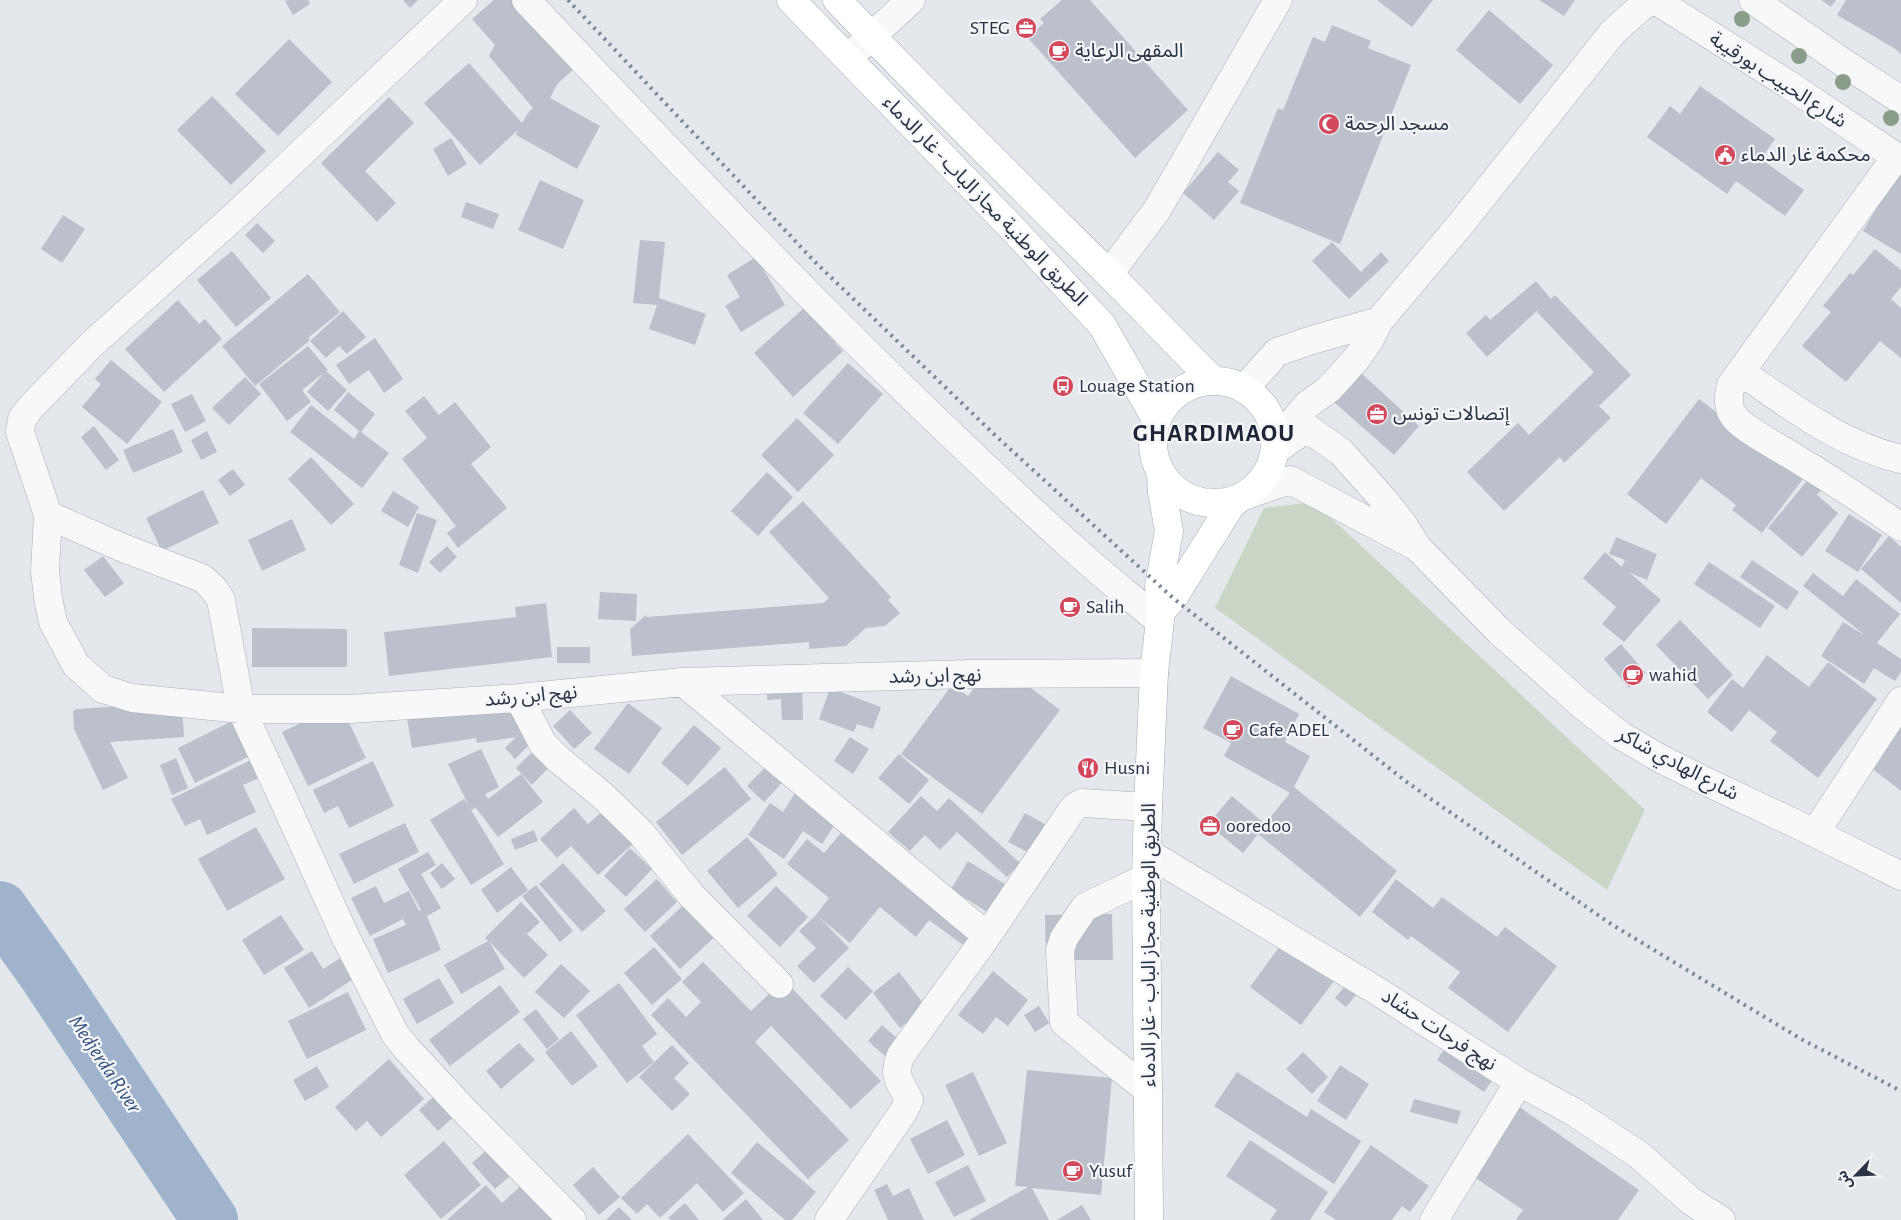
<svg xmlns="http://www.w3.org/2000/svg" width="1901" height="1220" font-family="'Alegreya Sans','Noto Sans Arabic',sans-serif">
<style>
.green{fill:#c9d6c5}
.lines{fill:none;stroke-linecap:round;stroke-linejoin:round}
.river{stroke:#9fb4cc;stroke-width:56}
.building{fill:#bbc0ca}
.minor-casing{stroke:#a9aeb7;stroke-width:29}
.major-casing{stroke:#a3abb8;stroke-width:29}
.minor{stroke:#f7f8fa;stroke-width:28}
.major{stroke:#fff;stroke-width:28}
.rail{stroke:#7d8696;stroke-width:4;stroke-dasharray:2.5 5;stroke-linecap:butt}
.tree{fill:#899d89}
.labels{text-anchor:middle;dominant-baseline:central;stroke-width:4.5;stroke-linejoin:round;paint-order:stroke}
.poi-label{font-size:20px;fill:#2b3445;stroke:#f4f6f9;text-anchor:start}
.street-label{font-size:20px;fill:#2b3445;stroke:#f4f6f9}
.water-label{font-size:21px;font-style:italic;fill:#34527a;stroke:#f4f6f9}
.district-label{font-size:25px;font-weight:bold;letter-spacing:1px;fill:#1d2536;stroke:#f4f6f9}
</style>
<rect width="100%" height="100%" fill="#e4e7ec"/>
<path class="green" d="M1314,502l331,308 -38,80 -392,-282 49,-100z"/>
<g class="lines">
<path class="river" d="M0,909l45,63 165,248"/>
</g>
<path class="building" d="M287,0h21l2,4 -17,11 -8,-14z
M403,0h15l-8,8z
M494,0h26l61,63 -23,20 -8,15 50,28 -23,43 -61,-34 2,-5 -38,35 -56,-62 45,-40 53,60 6,-10 5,-5 -44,-52 6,-11 -23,-26z
M1062,0h28l98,110 -53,48 -107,-120 16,-15 -4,-4z
M1377,0h56l-21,27z
M1539,0h36l-11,16z
M1821,0h15l-5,7z
M1846,0h55v54l-7,-6 -57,-33z
M1489,10l64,55 -33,39 -64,-54z
M1332,25l39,16 -3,7 43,17 -71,179 -100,-41 38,-95 5,2 30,-73 12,5z
M289,39l43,43 -54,54 -43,-42z
M1700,86l75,53 -14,20 43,31 -19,26 -49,-35 -9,13 -80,-57 23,-31 10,8z
M212,96l54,55 -35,34 -54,-55z
M389,97l25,26 -49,48 31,32 -19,19 -56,-59z
M451,138l16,26 -19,12 -15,-27z
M1218,152l21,18 -11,12 11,9 -25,29 -31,-27z
M1898,172l3,2v80l-38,-23z
M540,180l44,20 -21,49 -45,-19z
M466,202l33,12 -6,15 -32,-12z
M63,215l22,14 -23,34 -21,-14z
M257,223l18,18 -12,12 -18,-18z
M640,240l25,2 -6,56 47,16 -11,31 -46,-16 8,-24 -24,-2z
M1332,242l29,30 20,-20 8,9 -40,38 -37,-38z
M1875,249l26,21v17l-10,12 10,9v50l-21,-17 -34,41 -44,-36 29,-34 -8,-6 27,-33 3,2z
M232,251l39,47 -35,29 -39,-47z
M756,257l29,48 -44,27 -16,-26 15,-9 -13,-22z
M308,274l32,38 -32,26 2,2 -55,46 -33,-40z
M1536,281l15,18 4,-4 76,80 -32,31 12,12 -47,45 -4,-6 -56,54 -37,-39 51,-49 11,12 65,-63 -57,-60 3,-4 -53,49 -21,-24 20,-18 4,5z
M178,300l21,24 6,-5 17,20 -58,53 -39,-43z
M804,308l39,43 -50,46 -39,-44z
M343,311l23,26 -19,17 -8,-8 -13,12 -16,-17z
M375,338l28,41 -19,14 -15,-23 -20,14 -13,-19z
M308,346l20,24 -2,1 21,19 -19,21 -21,-19 18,-20 -23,18 9,12 -24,19 -28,-37z
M111,360l51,42 -35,42 -45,-37 19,-23 -6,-5z
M848,363l35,31 -45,50 -35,-31z
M1361,373l58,53 -25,29 -60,-53z
M245,377l16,17 -32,31 -17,-17z
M348,392l27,22 -14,18 28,21 -27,35 -72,-56 21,-27 43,34 5,-8 -25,-21z
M192,394l14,27 -21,11 -14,-28z
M424,396l15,19 16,-13 36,45 -20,17 36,44 -49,40 -11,-15 9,-7 -54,-67 25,-21 -22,-27z
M1699,399l104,80 -41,54 -30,-23 4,-5 -35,-27 -35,46 -39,-30z
M797,418l37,37 -36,37 -37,-37z
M94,426l25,34 -13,10 -25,-33z
M173,429l10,23 -50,21 -10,-23z
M207,431l10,21 -16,8 -10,-20z
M311,457l43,47 -23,21 -43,-46z
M233,469l12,16 -15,11 -12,-16z
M1816,470l12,11 -11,14 21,18 -36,44 -34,-29z
M767,472l26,25 -35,39 -27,-25z
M203,490l16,33 -57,28 -16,-33z
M393,491l26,16 -11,20 -27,-16z
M803,501l88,96 -3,3 12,13 -15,13 -19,2 -20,18 -37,3v-7l-177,14 -2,-27 16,-14v2l177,-14 6,-5 -60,-66z
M417,513l20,7 -19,53 -19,-8z
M1849,514l33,21 -24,37 -33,-21z
M292,519l14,31 -44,21 -14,-31z
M1889,536l12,11v56l-40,-34z
M1616,537l41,17 -10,26 -17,-7 31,27 -37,42 -22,-18 14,-17 -33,-29 22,-26 17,15 3,-7 -16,-6z
M447,546l10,11 -17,16 -11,-11z
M103,556l21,27 -19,14 -21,-27z
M1752,560l47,32 -12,18 -47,-33z
M1709,562l66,44 -15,22 -66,-44z
M1813,573l30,23 13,-17 44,35 -23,29 24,16v13l-6,9 -21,-13 -10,16 -43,-28 22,-34 23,14 -63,-50z
M600,592l37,2 -1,27 -38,-2z
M546,603l6,54 -163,19 -5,-44 132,-15 -1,-10z
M1680,620l53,55 -25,24 -52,-54z
M252,628l95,1v38h-95z
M1621,644l25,29 -17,15 -25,-29z
M557,647h33v16h-33z
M1767,655l42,32 19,-25 49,37 -59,79 -48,-37 7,-9 -28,-22 -17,22 -25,-20 25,-33 11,9z
M995,661l65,49 -78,104 -81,-60 51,-69 16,11z
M1231,676l68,38 -14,28 25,14 -18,35 2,-4 103,84 -37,46 -102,-83 -15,19 -35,-29 24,-28 33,28 25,-31 -66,-37 7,-13 -28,-15z
M767,678h35l1,42h-21l-1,-21 -14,1z
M830,688l51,19 -8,22 -16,-5 -3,8 -35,-13z
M519,695l17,43 -21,21 -10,-11 11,-11 -39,6 -1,-5 -64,10 -6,-36z
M182,702l2,35 -74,5 18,36 -25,12 -29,-61 -1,-18 4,-2z
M628,703l34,25 -33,46 -35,-25z
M340,704l26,54 -58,28 -26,-54z
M570,710l22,23 -18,16 -21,-23z
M238,718l18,35 -61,30 -17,-35z
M1901,722v69l-36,-28z
M694,725l27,23 -33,38 -27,-23z
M850,737l19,12 -16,25 -19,-13z
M543,741l16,16 -27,28 -16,-17z
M481,749l18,38 -14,7 3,5 33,-25 22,28 -45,35 -22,-29 4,-2 -9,4 33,54 -33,21 -41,-65 34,-21 5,7 -21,-42z
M899,754l30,26 -20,24 -31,-26z
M259,756l9,18 -25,11 13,27 -49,23 -7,-16 -15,7 -14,-27z
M776,756l16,16 -28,30 -17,-16z
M176,758l12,30 -16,7 -12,-30z
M373,761l21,45 -45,22 -11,-22 -14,7 -11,-23z
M725,767l26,32 -69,56 -26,-33z
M795,793l42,28 -15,23 -19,-13 -19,28 -36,-24 22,-32 13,9z
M921,796l16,15 12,-13 71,65 -13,14 -50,-45 -17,18 -15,-15 -15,16 -22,-19z
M614,801l30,33 -46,41 -27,-29 -14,12 -17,-19 34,-31 14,16z
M1025,813l25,14 -15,29 -27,-14z
M405,823l14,29 -65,32 -15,-30z
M256,827l29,52 -58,32 -29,-52z
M534,830l4,11 -23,9 -4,-11z
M841,833l30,24 1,-2 112,70 -17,23 -38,-28 -13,17 -36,-30 -30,36 -31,-26 30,31 -35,35 -17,-17 19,-18 -17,-17 17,-16 13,-17 -42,-34 20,-25 17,14z
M747,837l31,37 -40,34 -31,-37z
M630,848l22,21 -26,28 -22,-21z
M428,852l8,13 -15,9 20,34 -14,8 14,34 -53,23 -15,-34 33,-14 -3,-6 -33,17 -19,-38 25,-12 8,17 25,-12 10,20 2,-1 -23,-41z
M968,861l40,25 -18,28 -39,-25z
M442,863l13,16 -13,10 -12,-16z
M563,863l43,48 -24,21 -43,-48z
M511,867l17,23 -31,23 -16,-23z
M657,879l20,23 -32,30 -21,-23z
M1396,879l37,29 9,-11 55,40 8,-10 52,39 -49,66 -60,-44 12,-16 -49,-36 -3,4 -36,-28z
M536,885l37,46 -13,11 -38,-46z
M776,886l32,31 -28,30 -33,-31z
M690,899l30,33 -40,37 -30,-33z
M521,902l19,20 -13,12 21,21 -24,23 -35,-37 16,28 -44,25 -17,-29 44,-24 -3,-3z
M1112,914l1,46h-67l-1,-45z
M281,915l23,35 -40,25 -22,-35z
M1285,939l52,38 -36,48 -51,-38z
M654,947l28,32 -30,26 -28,-32z
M312,951l11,18 22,-14 13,21 -49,32 -25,-40z
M703,962l48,49 33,-31 97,101 -30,28 -80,-83 -16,16 94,98 -41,39 -157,-164 17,-17 18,19 15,-15 -19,-20z
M561,964l29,27 -26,27 -29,-26z
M848,967l25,24 -27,29 -26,-24z
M993,971l35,29 -20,26 -12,-9 -13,17 -25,-19z
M899,972l27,35 -26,21 -27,-35z
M439,978l15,25 -37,21 -14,-25z
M1350,980l11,9 -15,18 -11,-9z
M619,983l38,51 -15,12 12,16 -27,21 -51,-68z
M500,985l20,27 -70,54 -21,-26z
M348,992l18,38 -59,29 -19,-38z
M1039,1006l10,17 -14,9 -11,-17z
M536,1009l23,30 -12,10 -24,-30z
M882,1025l17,15 -14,16 -17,-15z
M571,1031l27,35 -26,20 -27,-34z
M1455,1033l47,33 -18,26 -47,-32z
M519,1043l16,17 -34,29 -15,-18z
M672,1045l17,18 -15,15 16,16 -18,17 -33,-34z
M1303,1052l25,25 -16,17 -26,-25z
M389,1059l35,40 -43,38 -14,-16 -11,10 -21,-24z
M1340,1065l29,19 -23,36 -29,-19z
M317,1066l12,21 -24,14 -12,-21z
M1027,1070l85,8 -11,117 -69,-7 17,32h-80l59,-33 -13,-1z
M973,1072l34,71 -28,13 -34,-71z
M1237,1072l70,45 4,-8 50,32 -27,43 -120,-78z
M441,1090l19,21 -22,20 -19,-21z
M1414,1099l47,12 -4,13 -47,-12z
M1518,1106l121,84 -21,30h-100l-2,-1 7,-9 -52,-35z
M947,1120l18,35 -37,19 -18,-35z
M688,1134l56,59 -21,19 -26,-29 -37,35 -13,-14 -10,10 -16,-16z
M1250,1140l78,52 -18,28h-40l7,-10 -51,-34z
M444,1141l37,44 -40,34 -37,-44z
M496,1142l22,27 -23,20 -23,-26z
M757,1142l59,50 -24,28h-7l-54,-47z
M1371,1145l58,41 -19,26 -8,-6 -10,14h-56l-12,-8z
M968,1165l18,36 -32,16 -19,-35z
M593,1167l27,30 -21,18 -26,-30z
M534,1174l29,46h-116l39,-35 16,18z
M887,1184l6,12 16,-8 15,32h-36l-14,-30z
M746,1199l17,21h-41z
M685,1203l14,17h-28l-3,-2z
M1082,1205l9,15h-34z
M619,1207l13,13h-26z"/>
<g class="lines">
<g class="minor-casing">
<path id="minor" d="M463,0l-226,214 -145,130 -62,64 -8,11 -2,13 28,83 75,33 79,30 11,10 8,12 20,109 38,81 66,146 50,98 12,15 54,58 111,113
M526,0c178,188 356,376 548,549 27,25 57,48 85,72
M1655,0l131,83 115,77
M1753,0l91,63 57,37
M848,58l63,-58
M1896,157l-165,228c-3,12 -4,23 4,33 12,13 38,26 54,36 38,23 75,47 112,73
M1109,274l48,-64 121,-210
M1741,372c50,34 99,73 160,87
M1244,389l33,-37 35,-12 67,-19
M1280,437l27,-32 22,-16 28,-31 12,-17 10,-20 81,-96 153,-193 28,-25 13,-7
M1275,451l32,-23 34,24 42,47 19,24 16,25 82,84 81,72 39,31 41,24 44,22 110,52 86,43
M1244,496l46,-16 127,67
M48,515l-3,56 3,27 5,24 23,43 27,24 29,9 109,11h109l169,-11 164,-16 289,-8 182,-1
M683,682l304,254
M519,698l24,46 15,15 45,37 38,37 51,63 87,88
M1815,833l86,-132
M1148,853l226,136 145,93 55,30 65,43 52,46 30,19
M1146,878l-61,29 -21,31 -4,12 4,72 37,31 47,37
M829,1220l75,-109 5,-11c-9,-19 -17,-24 -8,-45l86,-119 85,-126 4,-4 6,-3 66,4
M1434,1220l85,-138"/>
</g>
<g class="major-casing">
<path id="major" d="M791,0l222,229 89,96 54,94
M837,0c88,93 179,182 270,272 36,36 70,73 106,108
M1153 442a61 61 0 1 1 122 0a61 61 0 1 1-122 0Z
M1161,611l12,-13 58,-93 6,-5
M1149,1220l-3,-342 2,-71 6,-134 7,-62 -2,-25 10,-55 -7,-39 -1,-18"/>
</g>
<use href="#minor" class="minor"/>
<use href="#major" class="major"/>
<path class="rail" d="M568,0l247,262 182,175 176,161 235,185 203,141 190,115 100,52"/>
</g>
<g class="tree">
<circle cx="1742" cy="19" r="8"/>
<circle cx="1799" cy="56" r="8"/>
<circle cx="1843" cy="82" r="8"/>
<circle cx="1891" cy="118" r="8"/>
</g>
<defs>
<g id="office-disc" transform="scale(1.125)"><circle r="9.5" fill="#d1495b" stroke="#f4f6f9"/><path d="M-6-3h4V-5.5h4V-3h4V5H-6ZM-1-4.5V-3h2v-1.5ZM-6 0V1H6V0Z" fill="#fff"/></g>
<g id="cafe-disc" transform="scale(1.125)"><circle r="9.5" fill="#d1495b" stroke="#f4f6f9"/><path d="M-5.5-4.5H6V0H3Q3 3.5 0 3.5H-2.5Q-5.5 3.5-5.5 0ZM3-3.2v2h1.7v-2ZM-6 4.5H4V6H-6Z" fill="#fff"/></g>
<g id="mosque-disc" transform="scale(1.125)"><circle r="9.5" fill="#d1495b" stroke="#f4f6f9"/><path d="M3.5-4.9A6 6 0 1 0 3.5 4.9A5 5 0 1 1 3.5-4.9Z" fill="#fff"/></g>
<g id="civic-disc" transform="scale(1.125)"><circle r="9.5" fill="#d1495b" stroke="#f4f6f9"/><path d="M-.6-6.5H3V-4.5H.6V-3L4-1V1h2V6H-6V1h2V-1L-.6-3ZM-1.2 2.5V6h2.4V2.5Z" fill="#fff"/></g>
<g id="bus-disc" transform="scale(1.125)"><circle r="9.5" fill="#d1495b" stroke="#f4f6f9"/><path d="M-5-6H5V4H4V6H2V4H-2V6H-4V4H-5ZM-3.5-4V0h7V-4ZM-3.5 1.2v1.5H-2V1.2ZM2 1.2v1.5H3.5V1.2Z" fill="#fff"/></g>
<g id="restaurant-disc" transform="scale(1.125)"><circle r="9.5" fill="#d1495b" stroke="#f4f6f9"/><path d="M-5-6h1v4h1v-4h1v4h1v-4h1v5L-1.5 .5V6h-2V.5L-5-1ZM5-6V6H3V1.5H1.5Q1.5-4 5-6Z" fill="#fff"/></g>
</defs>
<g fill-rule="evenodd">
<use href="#office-disc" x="1026" y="28"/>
<use href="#cafe-disc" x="1059" y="51"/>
<use href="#mosque-disc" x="1329" y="124"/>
<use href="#civic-disc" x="1725" y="155"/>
<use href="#bus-disc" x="1063" y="386"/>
<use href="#office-disc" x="1377" y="414"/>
<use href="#cafe-disc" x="1070" y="607"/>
<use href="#cafe-disc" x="1633" y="675"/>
<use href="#cafe-disc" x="1233" y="730"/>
<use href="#restaurant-disc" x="1088" y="768"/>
<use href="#office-disc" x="1210" y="826"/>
<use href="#cafe-disc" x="1073" y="1171"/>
</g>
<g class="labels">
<g class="poi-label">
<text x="1010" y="28" text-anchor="end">STEG</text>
<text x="1075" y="51">المقهى الرعاية</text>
<text x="1345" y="124">مسجد الرحمة</text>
<text x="1741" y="155">محكمة غار الدماء</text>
<text x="1079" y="386">Louage Station</text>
<text x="1393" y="414">إتصالات تونس</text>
<text x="1086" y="607">Salih</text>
<text x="1649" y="675">wahid</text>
<text x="1249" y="730">Cafe ADEL</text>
<text x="1104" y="768">Husni</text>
<text x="1226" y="826">ooredoo</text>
<text x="1089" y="1171">Yusuf</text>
</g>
<g class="street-label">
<text transform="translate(1778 80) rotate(33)">شارع الحبيب بورقيبة</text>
<text transform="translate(985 201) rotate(46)">الطريق الوطنية مجاز الباب - غار الدماء</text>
<text transform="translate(935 676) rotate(-1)">نهج ابن رشد</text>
<text transform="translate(531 696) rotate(-5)">نهج ابن رشد</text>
<text transform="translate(1678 764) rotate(28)">شارع الهادي شاكر</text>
<text transform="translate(1149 945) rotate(-90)">الطريق الوطنية مجاز الباب - غار الدماء</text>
<text transform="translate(1439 1030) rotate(33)">نهج فرحات حشاد</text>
</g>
<g class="water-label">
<text transform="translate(105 1064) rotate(56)">Medjerda River</text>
</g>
<g class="district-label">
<text x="1214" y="433">GHARDIMAOU</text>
</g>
</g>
<g transform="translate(1856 1175) rotate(246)" stroke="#f4f6f9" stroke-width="4" paint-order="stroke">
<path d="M0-4L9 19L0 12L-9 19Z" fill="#2b3445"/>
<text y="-8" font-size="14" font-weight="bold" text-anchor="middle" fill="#2b3445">ش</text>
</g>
</svg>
